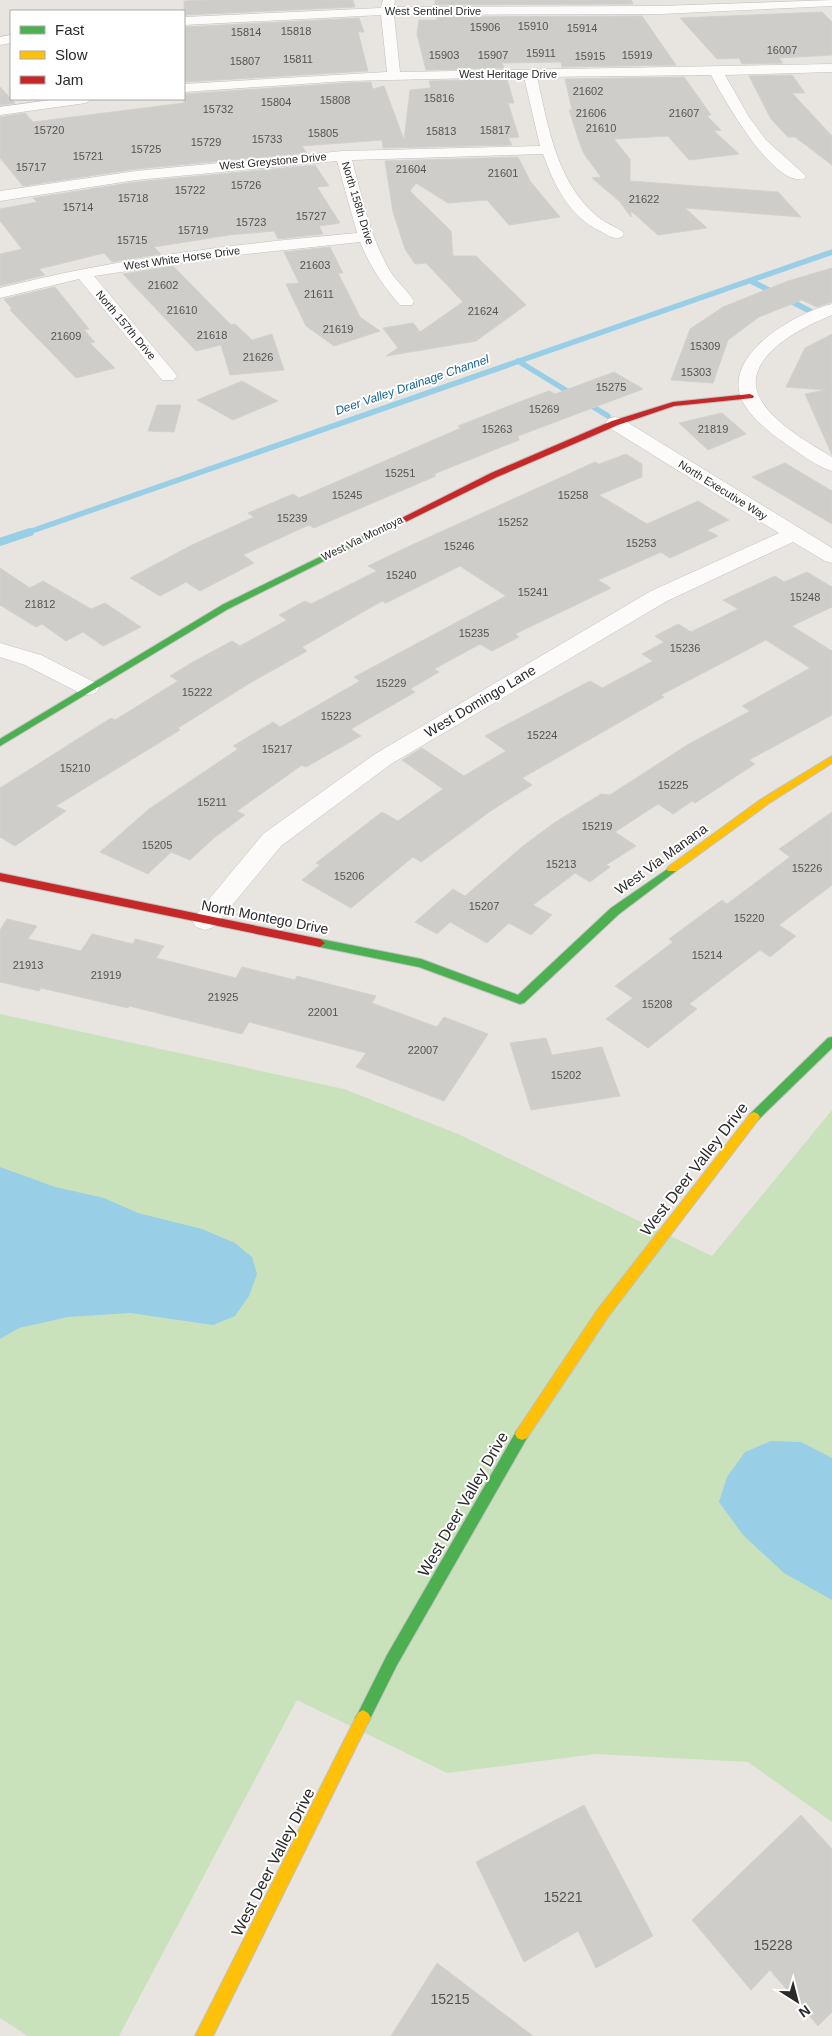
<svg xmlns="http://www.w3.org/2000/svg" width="832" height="2036" font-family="Arial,sans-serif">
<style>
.green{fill:#c9e2bb}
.water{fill:#98cee6}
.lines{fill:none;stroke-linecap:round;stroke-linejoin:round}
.stream-far1{stroke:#98cee6;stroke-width:5.5}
.stream{stroke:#98cee6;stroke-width:8}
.building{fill:#cfcdca;stroke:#d3d1cc}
.street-casing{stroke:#c1c1c1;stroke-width:1}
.fast-casing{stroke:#c1c1c1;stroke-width:2}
.slow-casing{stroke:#c1c1c1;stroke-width:2}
.jam-casing{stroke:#c1c1c1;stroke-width:2}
.street{fill:#fcfbfa;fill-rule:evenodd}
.fast{fill:#4caf50;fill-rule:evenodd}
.slow{fill:#ffc107;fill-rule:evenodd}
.jam{fill:#c62828;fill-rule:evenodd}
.labels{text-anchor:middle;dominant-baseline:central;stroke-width:4;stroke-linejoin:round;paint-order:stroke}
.far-street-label{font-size:11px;fill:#2a2a2a;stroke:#fff}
.number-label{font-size:11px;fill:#545453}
.far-water-label{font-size:12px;font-style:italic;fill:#156293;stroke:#fff}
.street-label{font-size:14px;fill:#2a2a2a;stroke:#fff}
.near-number-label{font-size:14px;fill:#545453}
.near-street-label{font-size:16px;fill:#2a2a2a;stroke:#fff}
</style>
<rect width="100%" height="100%" fill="#e8e5e0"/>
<path class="green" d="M0,1014l344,75 114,45 254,122 120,-146v712l-84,-60 -152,-8 -149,19 -150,-73 -178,336h-91l-28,-18z"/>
<path class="water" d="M0,1167l55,20 49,11 34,15 64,16 33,14 17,14 5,17 -8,22 -14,20 -22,9 -83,-12 -62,4 -49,11 -19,11z
M771,1441l30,1 31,16v142l-48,-27 -41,-38 -24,-33 8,-25 18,-25z"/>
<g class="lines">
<path class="stream-far1" d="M751,281l59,30
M518,361l90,55
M26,533l806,-281"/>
<path class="stream" d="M0,542l30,-10"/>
</g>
<path class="building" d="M206,0h147l2,7 -171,8v-14z
M435,0h196l2,4 -198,1z
M822,12l10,10v33l-53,3 4,5 -41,1 -3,-6 -22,1 -37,-41z
M642,16l34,49 -114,2 -1,-5 -59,1 2,5 -78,2 -9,-36 2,-14h18v-3z
M359,18l5,14h-6l10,39 -184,11v-55z
M792,75l13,18h-13l40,43v29l-37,-28h-7l-17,-18 -22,-43z
M684,77l27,38 -4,1 14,14 -7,1 25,23 -50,6 -21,-24 -54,3 16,20v22l148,11 23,25 -116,-9 22,20 -49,7 -27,-24v6l-12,-16 -27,-23 9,-1 -17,-23 -5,-13 -10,-31h3l-7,-31z
M507,79l7,24h-6l11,34 -11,1 4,7 -129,3 -1,-8 -80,6 5,7 -171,16 -113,17 -23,-28v-41l25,-4 8,9 151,-19v-9l162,-11 25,-1 2,9v-2l11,-3 20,54 6,-50 21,-2 -2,-7z
M0,87l15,16 -15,2z
M518,157l12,24 30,36 -51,8 -22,-25 -39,3 -32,-20 -6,8 41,40 2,25h23l50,49 -50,36 -90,15 12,-8 -15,-20 30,-5 7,9 43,-30 -37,-39 -11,1 -10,-15 -12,-37 -8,-51z
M315,165l14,21 -12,1 23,36 -21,3 4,8 -45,5 -4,-8 -45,4 -75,12 7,7 -49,8 -8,-9 -65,16 6,6 -45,11v-32l22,-5 -22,-28v-12l37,-7 -4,-4 103,-16z
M330,247l13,26h-5l22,44 20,14 -46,15 -28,-20 -20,-42 13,-1 -15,-31z
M173,266l58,59 4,-1 17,16 20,-6 12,36 -54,5 -9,-30 -25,6 -73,-77z
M832,268v34l-15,5 -15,-7 -43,17 -31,23 -15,43 -42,-3 19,-51 33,-22 65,-26z
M55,287l34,42 -5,1 11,12 -5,1 25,25 -39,10 -66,-68 2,-1 -8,-10z
M832,334v121l-27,-61 20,-4 -39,-3 19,-39z
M614,372l29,17 -125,47 1,4 -85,34 2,2 -122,52 -5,-3 -66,30 11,8 -54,28 -14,-9 -26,14 -30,-18 62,-33 62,-28 -6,-4 45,-19 6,4 162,-70 -3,-2 61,-24 30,-11 6,3z
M242,381l36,20 -45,19 -36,-20z
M157,405h24l-7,27 -26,-1z
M722,413l24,21 -38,16 -29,-27z
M626,454l16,10v13l-43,18 48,29 51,-23 31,19 -22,10 11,6 -48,22 -9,-6 -63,28 13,8 -96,46 4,3 -27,14 -12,-7 -46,25 5,3 -29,17 5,3 -64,37 10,7 -55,31 -4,-2 -65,46 8,4 -30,22 -25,23 -19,-8 -23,22 -48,-22 49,-43 89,-60 -5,-3 40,-24 7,5 80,-46 -6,-4 152,-81 -46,-30 -74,37 -4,-2 -80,46 5,4 -57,32 -72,45 2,2 -124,76 10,5 -51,35 -15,-9v-49l111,-70 4,2 63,-39 -8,-5 23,-14 39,-21 8,5 47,-26 -8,-5 26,-14 6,3 66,-33 -9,-5 48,-23 179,-81 4,2z
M785,463l47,28v33l-80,-47z
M0,568l30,20 13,-7 48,28 14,-6 36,24 -38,19 -20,-14 -17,9 -24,-17 -6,3 -36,-22z
M807,572l25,15v20l-40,19 40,25v64l-83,45 6,4 -60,39 -3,-2 -19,13 -15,-10 -43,28 21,14 -30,19 4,2 -20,15 -15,-9 -42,32 19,10 -21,20 -22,-12 -22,20 -37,-21 -13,12 -22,-12 38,-33 12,7 58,-50 31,-23 47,-29 9,1 77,-50 63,-34 -8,-5 68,-38 -44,-28 -105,55 3,2 -142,81 10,7 -40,25 -71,52 -8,-5 -62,51 -49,-28 18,-15 -4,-2 66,-51 16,9 45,-32 -41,-29 20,-12 42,28 42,-25 -21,-15 105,-55 12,7 51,-27 -11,-7 22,-12 -9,-6 23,-12 13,8 47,-23 -15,-9 52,-24 9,6z
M832,812v73l-53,40 17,11 -26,21 -10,-7 -71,54 8,5 -49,39 -42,-29 27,-21 -18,-12 58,-44 -4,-3 53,-39 5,4 63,-47 -11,-8z
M7,919l30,7 -9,13 53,12 11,-17 41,10 2,-5 29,7 -8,12 80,20 6,-11 53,13 2,-4 79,20 -4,7 65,24 7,-10 44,17 -44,67 -88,-34 10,-14 -117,-31 -7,12 -113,-28 -1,2 -87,-20 -2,3 -39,-9v-52z
M546,1038l6,17 50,-8 18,49 -89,14 -21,-67z
M584,1805l69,131 -57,32 -18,-37 -54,31 -48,-100z
M801,1815l31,34v163l-14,14 -48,-56 -19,20 -59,-70z
M437,1963l96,73h-142z"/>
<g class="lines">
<g class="street-casing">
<path id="street" d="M383,0h12l-1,7 267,-1 171,-6v6l-171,8 -267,1 6,57 432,-8v8l-107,3 24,42 17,23 40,36 -2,3c-31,8 -80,-80 -93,-104l-174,2c11,49 20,107 61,140 7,6 16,9 24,14l2,3 -2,3c-9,3 -14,-2 -22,-6 -31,-15 -46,-46 -57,-77l-191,6c10,37 18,77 38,111 7,11 17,19 24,30l-2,4h-12c-17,-19 -30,-39 -40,-63l-132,14 -134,20 80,96 3,4 -3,4h-12l-83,-101 -79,19v-10c117,-30 236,-44 357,-55l-20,-72 -201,19 -136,21v-10l136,-20 207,-20 197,-5 -16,-69 -178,4 -162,11v-8l203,-12 -6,-57 -197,10v-8l197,-9z
M11,35v8l-11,2v-8z
M58,99h35l-7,4 -86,12v-8z
M832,304v11c-30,12 -97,45 -70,87 16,24 47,41 70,55v14c-17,-5 -34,-19 -49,-29 -16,-12 -37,-28 -43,-47 -13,-44 58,-83 92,-91z
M615,417l7,2 210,129v15l-7,-2 -32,-19 -126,59 -276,163 -110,82 -67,81 -9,3 -9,-3 -4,-6 4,-6 67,-81 112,-80 276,-163 128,-58 -171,-106 -2,-4 2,-4z
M0,643l41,12 55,28 3,5 -3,5 -8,2 -8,-2 -55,-28 -25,-8z"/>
</g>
<g class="fast-casing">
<path id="fast" d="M367,534h3l4,2 -146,73 -228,137v-7l222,-134z
M672,866l4,1 1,2 -1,2 -57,43 -95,89 -4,1 -101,-37 -99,-20 -5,-4 5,-4 101,20 97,36 93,-87z
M832,1037v11l-74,72h-8l-2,-3 2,-3 78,-76z
M522,1428l5,2 2,4 -2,4 -130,227 -29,58 -5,3 -5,-3 -3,-5 3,-5 29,-58 130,-225z"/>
</g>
<g class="slow-casing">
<path id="slow" d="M832,756v7l-64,41 -92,67h-8l-1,-2 1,-2 92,-67z
M754,1112l4,2 2,3 -2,3 -150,197 -81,121 -5,2 -5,-2 -2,-4 2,-4 81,-121 152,-195z
M363,1710l5,3 3,5 -3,5 -155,313h-18l163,-323z"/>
</g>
<g class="jam-casing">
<path id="jam" d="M750,394l4,2 -1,2 -79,8 -56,19 -121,52 -124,61h-3l-4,-2 125,-63 121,-52 61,-19z
M0,873l320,66 5,4 -5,4 -320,-66z"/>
</g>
<use href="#street" class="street"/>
<use href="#fast" class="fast"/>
<use href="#slow" class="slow"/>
<use href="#jam" class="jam"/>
</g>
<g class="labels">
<g class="far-street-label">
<text x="433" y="11">West Sentinel Drive</text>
<text x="508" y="74">West Heritage Drive</text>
<text transform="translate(273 161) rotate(-5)">West Greystone Drive</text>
<text transform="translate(358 203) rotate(73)">North 158th Drive</text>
<text transform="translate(182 258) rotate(-8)">West White Horse Drive</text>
<text transform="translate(126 325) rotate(50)">North 157th Drive</text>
<text transform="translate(723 490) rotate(32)">North Executive Way</text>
<text transform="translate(362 538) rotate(-26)">West Via Montoya</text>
</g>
<g class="number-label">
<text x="533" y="26">15910</text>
<text x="485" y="27">15906</text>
<text x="582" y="28">15914</text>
<text x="296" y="31">15818</text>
<text x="246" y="32">15814</text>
<text x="782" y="50">16007</text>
<text x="541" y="53">15911</text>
<text x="444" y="55">15903</text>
<text x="493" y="55">15907</text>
<text x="637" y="55">15919</text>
<text x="590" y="56">15915</text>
<text x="298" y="59">15811</text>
<text x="245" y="61">15807</text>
<text x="588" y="91">21602</text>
<text x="439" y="98">15816</text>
<text x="335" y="100">15808</text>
<text x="276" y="102">15804</text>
<text x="218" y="109">15732</text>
<text x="591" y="113">21606</text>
<text x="684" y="113">21607</text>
<text x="601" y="128">21610</text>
<text x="49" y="130">15720</text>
<text x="495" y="130">15817</text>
<text x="441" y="131">15813</text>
<text x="323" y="133">15805</text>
<text x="267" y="139">15733</text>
<text x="206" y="142">15729</text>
<text x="146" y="149">15725</text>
<text x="88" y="156">15721</text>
<text x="31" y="167">15717</text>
<text x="411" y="169">21604</text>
<text x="503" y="173">21601</text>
<text x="246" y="185">15726</text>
<text x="190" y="190">15722</text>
<text x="133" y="198">15718</text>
<text x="644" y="199">21622</text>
<text x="78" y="207">15714</text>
<text x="311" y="216">15727</text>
<text x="251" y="222">15723</text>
<text x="193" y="230">15719</text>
<text x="132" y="240">15715</text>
<text x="315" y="265">21603</text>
<text x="163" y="285">21602</text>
<text x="319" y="294">21611</text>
<text x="182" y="310">21610</text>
<text x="483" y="311">21624</text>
<text x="338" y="329">21619</text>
<text x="212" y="335">21618</text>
<text x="66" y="336">21609</text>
<text x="705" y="346">15309</text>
<text x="258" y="357">21626</text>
<text x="696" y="372">15303</text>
<text x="611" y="387">15275</text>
<text x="544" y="409">15269</text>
<text x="497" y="429">15263</text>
<text x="713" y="429">21819</text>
<text x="400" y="473">15251</text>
<text x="347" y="495">15245</text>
<text x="573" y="495">15258</text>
<text x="292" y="518">15239</text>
<text x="513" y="522">15252</text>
<text x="641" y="543">15253</text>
<text x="459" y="546">15246</text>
<text x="401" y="575">15240</text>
<text x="533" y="592">15241</text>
<text x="805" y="597">15248</text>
<text x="40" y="604">21812</text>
<text x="474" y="633">15235</text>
<text x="685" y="648">15236</text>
<text x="391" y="683">15229</text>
<text x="197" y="692">15222</text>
<text x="336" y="716">15223</text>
<text x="542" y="735">15224</text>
<text x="277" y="749">15217</text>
<text x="75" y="768">15210</text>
<text x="673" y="785">15225</text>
<text x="212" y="802">15211</text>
<text x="597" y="826">15219</text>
<text x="157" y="845">15205</text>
<text x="561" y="864">15213</text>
<text x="807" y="868">15226</text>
<text x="349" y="876">15206</text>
<text x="484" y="906">15207</text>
<text x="749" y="918">15220</text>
<text x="707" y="955">15214</text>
<text x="28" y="965">21913</text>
<text x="106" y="975">21919</text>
<text x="223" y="997">21925</text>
<text x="657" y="1004">15208</text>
<text x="323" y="1012">22001</text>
<text x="423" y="1050">22007</text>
<text x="566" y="1075">15202</text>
</g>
<g class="far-water-label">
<text transform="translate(412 385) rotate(-19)">Deer Valley Drainage Channel</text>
</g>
<g class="street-label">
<text transform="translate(480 701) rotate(-31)">West Domingo Lane</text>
<text transform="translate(661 859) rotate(-36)">West Via Manana</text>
<text transform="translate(265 917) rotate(11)">North Montego Drive</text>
</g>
<g class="near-number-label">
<text x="563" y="1897">15221</text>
<text x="773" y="1945">15228</text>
<text x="450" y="1999">15215</text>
</g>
<g class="near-street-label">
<text transform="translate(694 1169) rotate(-52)">West Deer Valley Drive</text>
<text transform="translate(463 1504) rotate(-60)">West Deer Valley Drive</text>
<text transform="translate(273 1862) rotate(-63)">West Deer Valley Drive</text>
</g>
</g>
<rect x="10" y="10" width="175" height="90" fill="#ffffff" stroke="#aaaaaa"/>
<rect x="20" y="26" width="25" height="8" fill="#4caf50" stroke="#aaaaaa"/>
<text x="55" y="35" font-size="15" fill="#2a2a2a">Fast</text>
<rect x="20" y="51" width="25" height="8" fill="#ffc107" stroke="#aaaaaa"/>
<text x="55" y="60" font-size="15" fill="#2a2a2a">Slow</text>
<rect x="20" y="76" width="25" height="8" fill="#c62828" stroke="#aaaaaa"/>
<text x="55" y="85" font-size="15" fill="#2a2a2a">Jam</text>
<g transform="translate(797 2001) rotate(144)" stroke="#ffffff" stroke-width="4" paint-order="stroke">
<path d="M0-4L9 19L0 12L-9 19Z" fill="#2a2a2a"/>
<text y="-8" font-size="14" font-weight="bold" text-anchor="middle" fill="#2a2a2a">N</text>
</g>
</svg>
